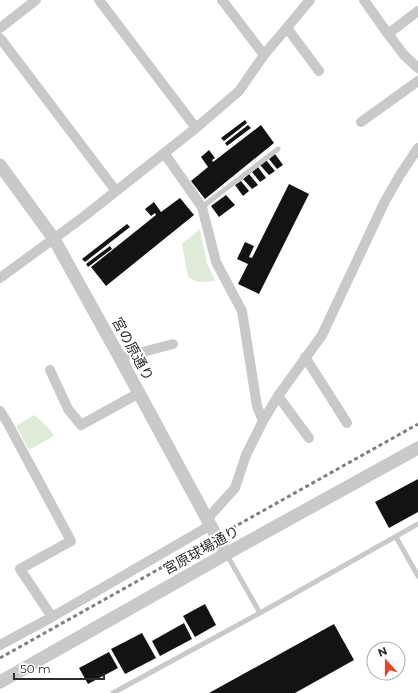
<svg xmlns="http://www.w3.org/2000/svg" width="418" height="693" font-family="Montserrat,'Noto Sans JP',sans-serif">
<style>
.green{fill:#dfebd9}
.building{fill:#131313}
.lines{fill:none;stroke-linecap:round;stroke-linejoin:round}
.service{stroke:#c9c9c9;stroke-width:5}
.minor{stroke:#c9c9c9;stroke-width:10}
.tertiary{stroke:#c9c9c9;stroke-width:13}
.rail{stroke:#818181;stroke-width:3;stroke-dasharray:4 3;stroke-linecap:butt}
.labels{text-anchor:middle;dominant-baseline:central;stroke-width:4;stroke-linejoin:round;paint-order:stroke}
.street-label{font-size:14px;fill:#2c2c2c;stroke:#fff}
</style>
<rect width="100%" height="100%" fill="#fff"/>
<path class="green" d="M200,229l7,34 8,18c-13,1 -16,3 -27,-4l-6,-33z
M34,415l13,11 7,10 -25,14 -13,-24z"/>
<path class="building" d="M245,120l2,3 -23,18 -3,-3z
M248,125l3,3 -24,18 -2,-3z
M261,125l13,18 -69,56 -14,-18 17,-14 -7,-10 8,-7 6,8 -3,2 1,2z
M275,154l8,11 -6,4 -8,-10z
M266,160l9,11 -6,4 -9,-10z
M258,167l8,11 -6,4 -8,-10z
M249,174l9,11 -6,4 -9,-10z
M241,181l8,10 -6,5 -8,-11z
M289,184l20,10 -50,100 -21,-10 10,-20 -11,-5 8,-17 9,4 -5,11 3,1z
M226,195l9,10 -16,12 -8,-11z
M180,198l14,17 -88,71 -15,-19 65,-52 -1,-2 -4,3 -6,-7 9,-7 7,10z
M127,224l3,3 -45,35 -3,-3z
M110,246l2,3 -24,18 -2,-3z
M418,479v33l-29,16 -14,-26z
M205,604l11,21 -21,12 -12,-21z
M184,623l8,16 -32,17 -8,-15z
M334,624l20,36 -59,33h-86z
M142,633l14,25 -31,16 -14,-25z
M109,652l9,16 -30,16 -9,-16z"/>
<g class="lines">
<path class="service" d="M202,207l76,-58
M396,537l22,39
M227,555l33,58
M113,693l147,-80 158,-89"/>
<path class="minor" d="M99,0l97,128
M222,0l42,55
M364,0l24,34 16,21 14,13
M0,28l36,-28
M287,28l32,43
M388,34l30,-23
M0,38l116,153
M361,122l57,-41
M164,153l38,54 14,55 26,49 15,95 6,15
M0,278l82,-60 114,-90 43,-37 25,-36 46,-55
M305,357l42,66
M120,358l53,-14
M50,370l18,39 13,16 58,-32
M278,396l31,42
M0,411l7,11 64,119 -51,28 32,48
M208,518l27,-30 11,-33 17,-34 15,-25 44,-61 63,-134 15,-26 18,-27
M0,645l52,-28 159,-92"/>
<path class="tertiary" d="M0,165l54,74 66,119 106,196
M0,682l226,-128 192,-106"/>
<path class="rail" d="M0,658l418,-234"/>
</g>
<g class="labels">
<g class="street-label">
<text transform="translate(133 349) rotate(61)">宮の原通り</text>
<text transform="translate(201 550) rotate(-29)">宮原球場通り</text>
</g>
</g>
<g transform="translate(386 661) rotate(339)"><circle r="19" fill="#ffffff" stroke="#ababab"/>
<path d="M0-3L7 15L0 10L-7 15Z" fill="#e8422a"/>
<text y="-6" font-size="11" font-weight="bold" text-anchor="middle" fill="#2c2c2c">N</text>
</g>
<path d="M14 673v6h90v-6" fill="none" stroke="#2c2c2c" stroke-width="2"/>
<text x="20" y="673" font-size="12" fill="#2c2c2c" stroke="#ffffff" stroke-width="3" paint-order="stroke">50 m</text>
</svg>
